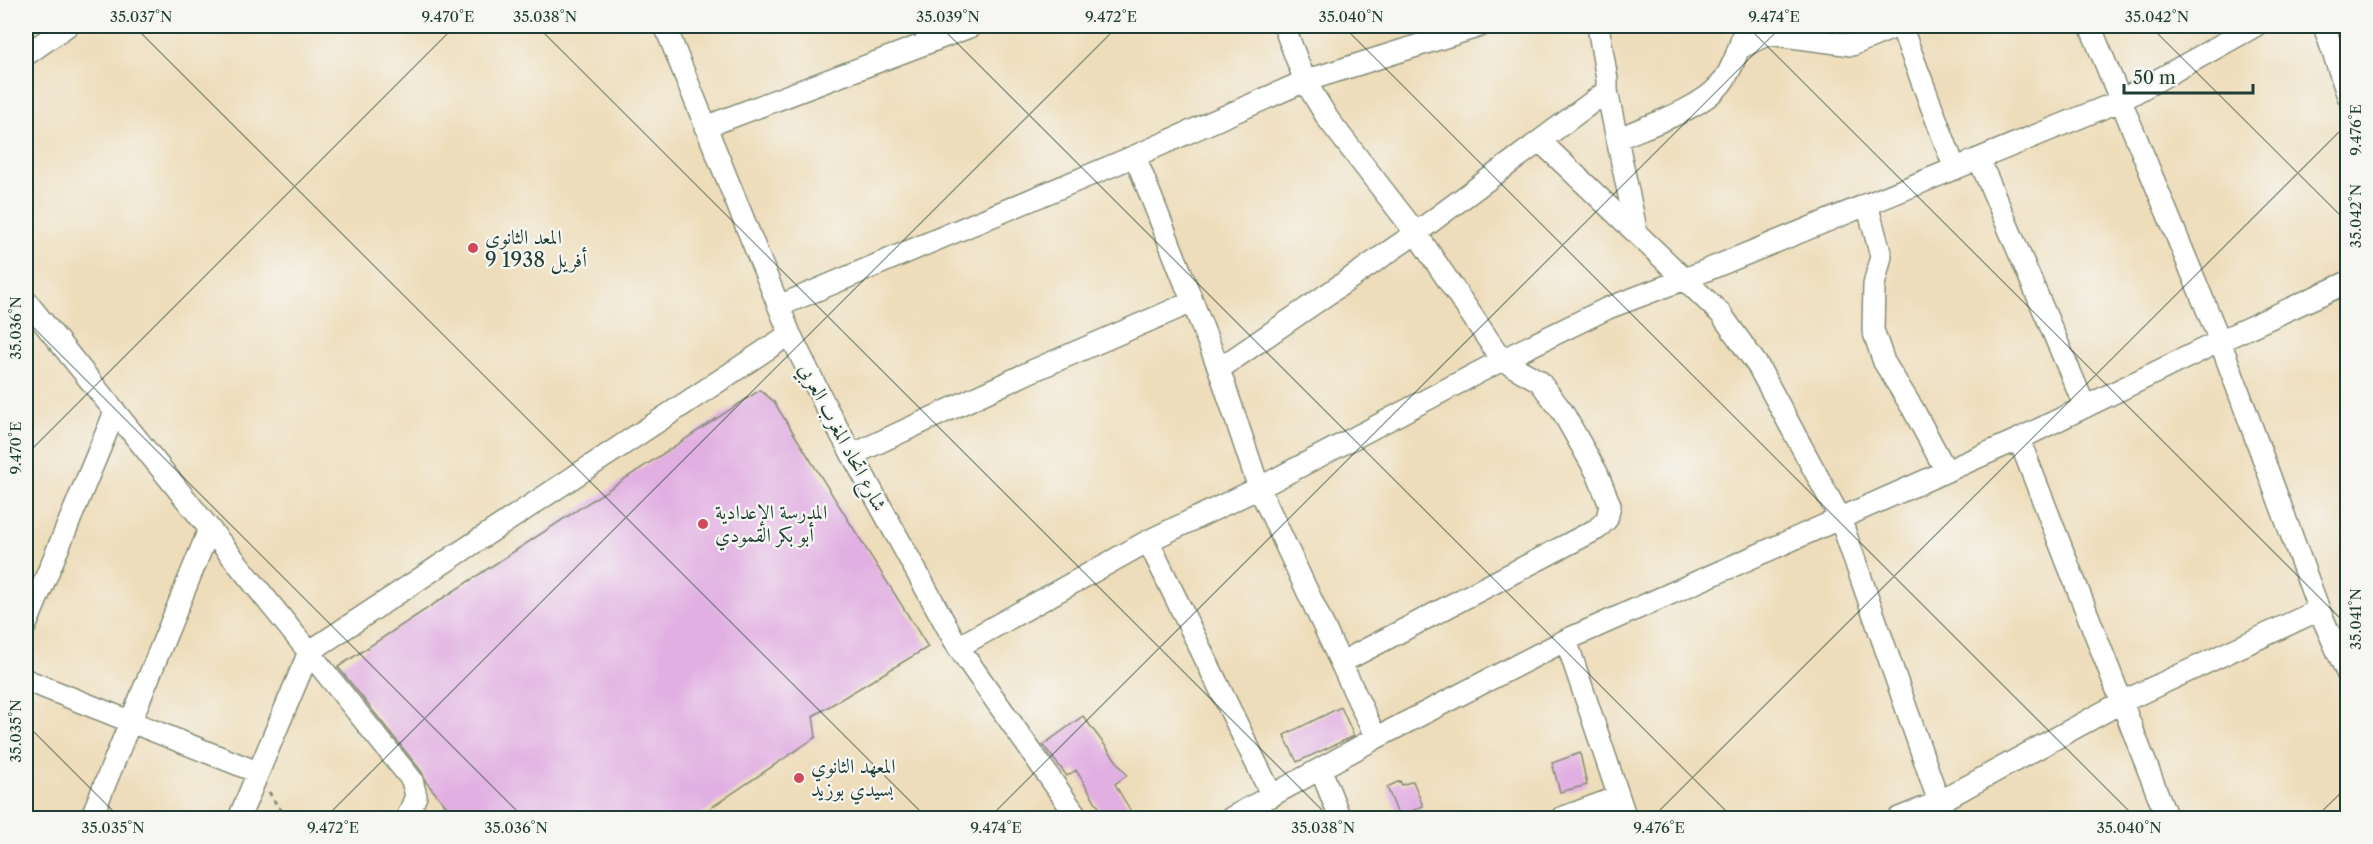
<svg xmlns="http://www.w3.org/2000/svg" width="2373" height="844" font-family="'Libre Caslon Text',Amiri,serif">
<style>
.building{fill:#e1afe2}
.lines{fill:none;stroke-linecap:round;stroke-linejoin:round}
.street-casing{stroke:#868d77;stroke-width:24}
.path{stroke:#868d77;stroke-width:3;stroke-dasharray:4.5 4.5;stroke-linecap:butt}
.street{stroke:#fff;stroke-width:21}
.ticks{fill:none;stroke:#1f3d34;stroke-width:1.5;stroke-opacity:0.45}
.poi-dot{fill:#d1495b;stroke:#f6f6f2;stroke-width:2}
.labels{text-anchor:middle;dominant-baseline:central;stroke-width:4.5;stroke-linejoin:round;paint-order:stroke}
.poi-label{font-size:20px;fill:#1f3d34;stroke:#f6f6f2;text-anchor:start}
.street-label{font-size:20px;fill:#1f3d34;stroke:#f6f6f2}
.neatline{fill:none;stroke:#1f3d34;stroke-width:2}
.ticks-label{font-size:15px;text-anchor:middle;fill:#1f3d34}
</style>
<rect width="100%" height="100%" fill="#f6f6f2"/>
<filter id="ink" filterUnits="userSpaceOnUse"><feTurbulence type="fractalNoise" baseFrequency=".0167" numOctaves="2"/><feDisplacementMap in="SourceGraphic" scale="12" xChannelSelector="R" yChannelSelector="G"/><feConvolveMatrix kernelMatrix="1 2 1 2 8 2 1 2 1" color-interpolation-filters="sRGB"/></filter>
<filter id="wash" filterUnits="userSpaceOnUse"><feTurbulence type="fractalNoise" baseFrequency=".008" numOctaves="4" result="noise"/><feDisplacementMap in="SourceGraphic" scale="24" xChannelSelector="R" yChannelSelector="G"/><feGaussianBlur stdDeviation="1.35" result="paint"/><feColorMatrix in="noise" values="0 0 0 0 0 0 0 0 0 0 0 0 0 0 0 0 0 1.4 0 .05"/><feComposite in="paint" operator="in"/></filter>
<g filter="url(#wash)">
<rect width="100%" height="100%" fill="#eeddba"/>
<g id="blocks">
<path class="building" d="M760,390l14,12 154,245 -115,69 3,21 -122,82h-237l-31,-37 -4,-10 -84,-105z
M1341,707l13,29 -57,26 -13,-27z
M1083,716l44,59 -12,9 20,35h-29l-30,-49 -9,6 -24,-31z
M1580,753l7,32 -27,7 -8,-29z
M1400,781l2,4 11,-4 10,25 -24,11 -12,-30z"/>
</g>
</g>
<g filter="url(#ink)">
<use href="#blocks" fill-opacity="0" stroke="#868d77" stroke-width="1.5"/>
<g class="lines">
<g class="street-casing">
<path id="street" d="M665,26l125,308 37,75 131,238 120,171
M923,26l7,16
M1284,26l21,55 23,38 88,114 86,127 37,21 23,30 35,62 10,25 3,7 -3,14 -10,10 -255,133
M1598,26l9,53v12l30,143
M1901,26l54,143
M2090,26l130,315 99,269 29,65
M2324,26l24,70
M1740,48l28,-14 84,11 46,-19
M26,55l41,-29
M705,127l267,-101
M1617,139c29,-13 82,-29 103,-54 12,-14 21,-41 25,-59
M1540,141l181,173 37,52 82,152 99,284
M1135,156l84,213 40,119 117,250
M1979,159l106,248
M1867,204l14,52 -7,29 -1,45 11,32 29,47 33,62
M26,301l386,479 4,16 -9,22
M779,306l356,-150 170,-75 175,-55
M1219,369l197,-136 191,-142
M2019,439l148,379
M852,455l180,-84 160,-69
M1148,541l124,255
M26,625l89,-213
M1566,640l60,178
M958,647l190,-106 111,-53 243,-128 106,-52 77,-29 435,-178 135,-75
M26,680l231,92
M1321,770l19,48
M91,818l118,-288
M239,818l70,-166 481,-318
M1231,818l145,-80 190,-98 453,-201 201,-98 128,-59
M1561,818l57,-21
M1899,818l40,-16 183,-100 197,-92"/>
</g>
<path class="path" d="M269,792l9,15 13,11"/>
<use href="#street" class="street"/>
</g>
</g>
<path class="ticks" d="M134,26l793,792M537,26l793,792M940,26l793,792M1343,26l793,792M1747,26l601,600M2150,26l198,197M26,320l498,498M26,455l429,-429M26,724l94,94M325,818l793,-792M989,818l793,-792M1652,818l696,-695M2315,818l33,-32"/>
<g class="poi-dot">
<circle cx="473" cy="248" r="6"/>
<circle cx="703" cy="524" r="6"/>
<circle cx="799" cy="778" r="6"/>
</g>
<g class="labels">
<g class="poi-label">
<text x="485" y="237">المعد الثانوي<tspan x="485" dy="23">9 أفريل 1938</tspan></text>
<text x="715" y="512">المدرسة الإعدادية<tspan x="715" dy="23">أبو بكر القمودي</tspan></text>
<text x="811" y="766">المعهد الثانوي<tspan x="811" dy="23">بسيدي بوزيد</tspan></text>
</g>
<g class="street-label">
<text transform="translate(843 437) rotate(62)">شارع اتحاد المغرب العربي</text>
</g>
</g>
<rect width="2373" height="844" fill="none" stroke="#f6f6f2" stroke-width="66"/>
<path d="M2124 84v9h129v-9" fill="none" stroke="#1f3d34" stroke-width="3"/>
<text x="2133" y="84" font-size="18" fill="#1f3d34" stroke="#f6f6f2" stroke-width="4.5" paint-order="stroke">50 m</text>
<rect x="33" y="33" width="2307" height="778" class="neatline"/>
<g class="ticks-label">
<text x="141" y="22">35.037°N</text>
<text x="448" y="22">9.470°E</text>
<text x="545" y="22">35.038°N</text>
<text x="948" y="22">35.039°N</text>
<text x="1111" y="22">9.472°E</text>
<text x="1351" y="22">35.040°N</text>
<text x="1774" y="22">9.474°E</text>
<text x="2157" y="22">35.042°N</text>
<text transform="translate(2356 130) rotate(-90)" y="5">9.476°E</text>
<text transform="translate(2356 216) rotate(-90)" y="5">35.042°N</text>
<text transform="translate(16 328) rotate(-90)" y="5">35.036°N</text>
<text transform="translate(16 448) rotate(-90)" y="5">9.470°E</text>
<text transform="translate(2356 619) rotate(-90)" y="5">35.041°N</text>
<text transform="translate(16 731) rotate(-90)" y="5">35.035°N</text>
<text x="113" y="833">35.035°N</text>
<text x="333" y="833">9.472°E</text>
<text x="516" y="833">35.036°N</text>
<text x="996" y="833">9.474°E</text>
<text x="1323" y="833">35.038°N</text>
<text x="1659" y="833">9.476°E</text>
<text x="2129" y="833">35.040°N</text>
</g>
</svg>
